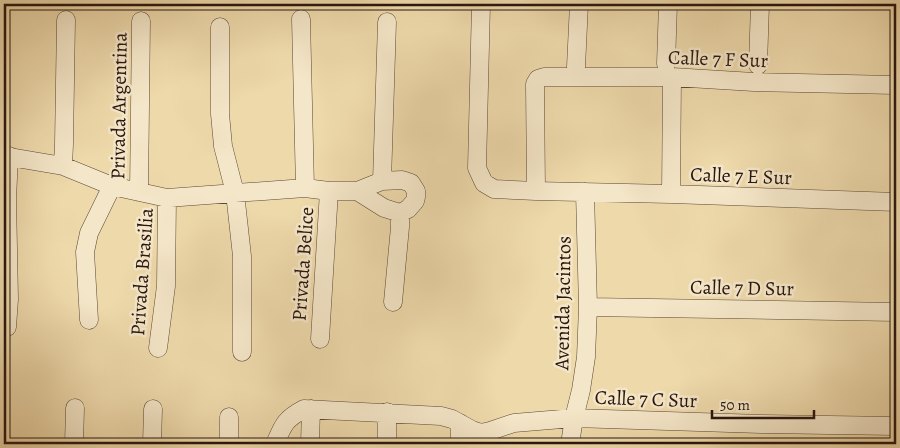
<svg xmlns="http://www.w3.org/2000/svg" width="900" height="448" font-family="Alegreya,serif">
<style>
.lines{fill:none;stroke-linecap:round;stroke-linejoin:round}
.minor-casing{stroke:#5a4736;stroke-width:19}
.minor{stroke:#f4e6c8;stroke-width:18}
.labels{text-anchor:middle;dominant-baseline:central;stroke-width:5;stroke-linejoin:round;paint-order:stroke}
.street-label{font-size:20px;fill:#28160f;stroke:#f4e6c8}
</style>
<rect width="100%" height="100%" fill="#eed9ab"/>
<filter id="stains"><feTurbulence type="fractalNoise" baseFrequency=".004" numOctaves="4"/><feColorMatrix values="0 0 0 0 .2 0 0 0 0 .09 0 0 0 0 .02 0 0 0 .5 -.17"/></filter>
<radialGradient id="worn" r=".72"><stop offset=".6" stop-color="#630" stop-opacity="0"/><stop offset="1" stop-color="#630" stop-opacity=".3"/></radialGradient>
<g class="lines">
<g class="minor-casing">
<path id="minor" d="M481,4l-4,164 7,15 10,6 42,2 135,3 225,8
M301,19l4,169
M220,27v87l3,32 12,47 7,63v96
M666,64l2,-60
M758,65l2,-61
M576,67l3,-63
M4,156l59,10 49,20 55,12 138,-10 24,3h28l25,-10 20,-1 9,3 5,8v6l-1,4 -7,8 -8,4 -16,-5 -27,-17
M63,166l1,-22 2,-124
M382,181l5,-159
M536,191l-1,-107 3,-5 6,-2h128l82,5 142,3
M139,192l2,-171
M671,194l1,-117
M393,302l7,-75v-14
M588,307l308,5
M89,320l-4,-68 4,-19 23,-47
M7,327l2,-28 -2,-100 2,-43
M320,339l9,-148
M158,348l8,-62 1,-88
M460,423v21
M74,444l1,-36
M152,444l1,-35
M229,444v-27
M275,444c8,-19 10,-25 29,-35l137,7 11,3 20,11 9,3 9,-2 24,-8 60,-5 187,6 135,2
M310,444l1,-35
M387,444v-32
M570,444l4,-26 7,-28 5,-33 2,-50 -3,-115"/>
</g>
<use href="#minor" class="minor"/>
</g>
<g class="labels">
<g class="street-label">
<text transform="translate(718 59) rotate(2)">Calle 7 F Sur</text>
<text transform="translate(119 106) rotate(-89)">Privada Argentina</text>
<text transform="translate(741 176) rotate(2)">Calle 7 E Sur</text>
<text transform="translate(303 264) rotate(-86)">Privada Belice</text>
<text transform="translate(142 272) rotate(-86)">Privada Brasilia</text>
<text transform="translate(742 288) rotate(1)">Calle 7 D Sur</text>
<text transform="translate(563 303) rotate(-89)">Avenida Jacintos</text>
<text transform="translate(646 399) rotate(2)">Calle 7 C Sur</text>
</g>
</g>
<rect width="900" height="448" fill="none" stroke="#eed9ab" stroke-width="20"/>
<rect x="5" y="5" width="890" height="438" fill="none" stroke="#28160f" stroke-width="2.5"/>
<rect x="10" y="10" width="880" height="428" fill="none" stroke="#28160f"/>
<path d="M712 410v8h102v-8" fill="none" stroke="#28160f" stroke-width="2.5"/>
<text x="720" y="410" font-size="15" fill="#28160f" stroke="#f4e6c8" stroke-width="4" paint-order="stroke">50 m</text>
<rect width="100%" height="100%" filter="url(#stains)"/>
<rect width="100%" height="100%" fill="url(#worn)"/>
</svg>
